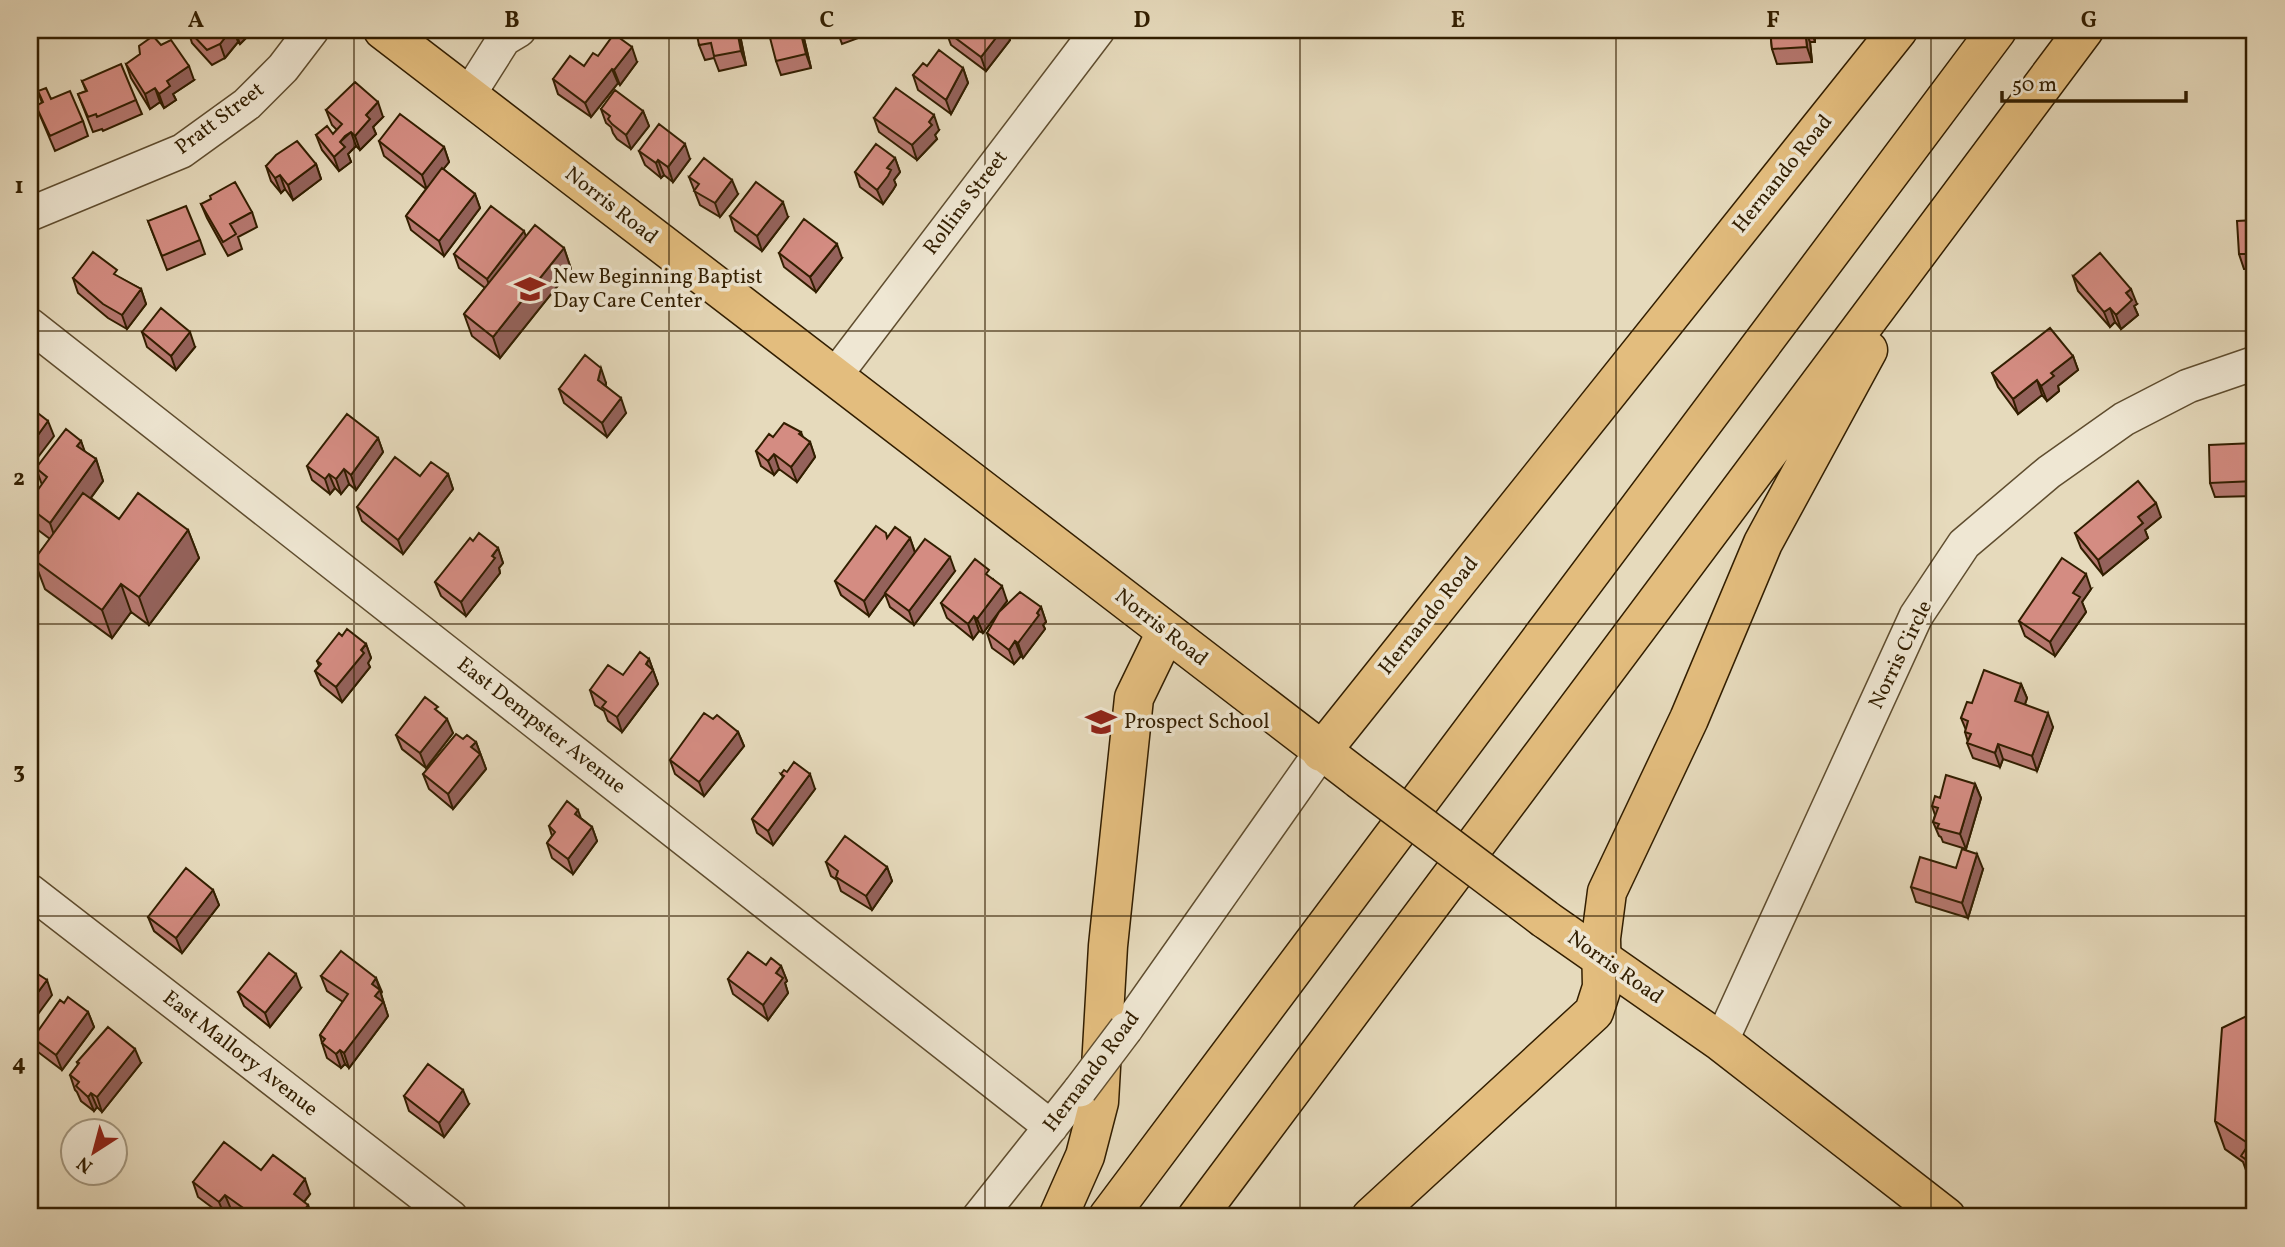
<svg xmlns="http://www.w3.org/2000/svg" width="2285" height="1247" font-family="Vollkorn,serif">
<style>
.lines{fill:none;stroke-linecap:round;stroke-linejoin:round}
.minor-casing{stroke:#5f4d2f;stroke-width:36}
.major-casing{stroke:#321e00;stroke-width:41}
.highway-casing{stroke:#321e00;stroke-width:41}
.minor{stroke:#efe7d3;stroke-width:33}
.major{stroke:#e3bd7e;stroke-width:38}
.highway{stroke:#e3bd7e;stroke-width:38}
.minor-bridge-casing{stroke:#5f4d2f;stroke-width:36;stroke-linecap:butt}
.major-bridge-casing{stroke:#321e00;stroke-width:41;stroke-linecap:butt}
.minor-bridge{stroke:#efe7d3;stroke-width:33}
.major-bridge{stroke:#e3bd7e;stroke-width:38}
.wall{fill:#b67870;stroke:#321e00;stroke-width:2}
.shaded-wall{fill:#94625b;stroke:#321e00;stroke-width:2}
.building{fill:#d48c82;stroke:#321e00;stroke-width:2}
.grid{fill:none;stroke:#321e00;stroke-width:2;stroke-opacity:0.55}
.labels{text-anchor:middle;dominant-baseline:central;stroke-width:7;stroke-linejoin:round;paint-order:stroke}
.street-label{font-size:21px;fill:#321e00;stroke:#efe7d3}
.poi-label{font-size:21px;fill:#321e00;stroke:#efe7d3;text-anchor:start}
.neatline{fill:none;stroke:#321e00;stroke-width:2.5}
.grid-label{font-size:23px;text-anchor:middle;font-weight:bold;fill:#321e00}
</style>
<rect width="100%" height="100%" fill="#e6dabc"/>
<filter id="stains"><feTurbulence type="fractalNoise" baseFrequency=".00286" numOctaves="4"/><feColorMatrix values="0 0 0 0 .2 0 0 0 0 .09 0 0 0 0 .02 0 0 0 .5 -.17"/></filter>
<radialGradient id="worn" r=".72"><stop offset=".6" stop-color="#630" stop-opacity="0"/><stop offset="1" stop-color="#630" stop-opacity=".3"/></radialGradient>
<g class="lines">
<g class="minor-casing">
<path id="minor" d="M468,96l36,-57 15,-9
M30,214l152,-63 65,-47 36,-36 29,-38
M30,325l1021,802
M834,377l264,-347
M30,891l421,326
M1126,1029l195,-277
M1721,1042l195,-426 48,-72 85,-72 75,-53 64,-33 67,-23
M979,1217l101,-127"/>
</g>
<g class="major-casing">
<path id="major" d="M383,30l976,749
M1321,752l577,-722
M1545,919l176,123 225,175"/>
</g>
<g class="highway-casing">
<path id="highway" d="M1058,1217l27,-61 14,-54 9,-156 26,-248 32,-66
M1108,1217l889,-1187
M1197,1217l887,-1187
M1371,1217l223,-205 8,-25 -1,-49 6,-46 82,-173 74,-176 105,-193"/>
</g>
<use href="#minor" class="minor"/>
<use href="#major" class="major"/>
<use href="#highway" class="highway"/>
<g class="minor-bridge-casing">
<path id="minor-bridge" d="M1080,1090l46,-61"/>
</g>
<g class="major-bridge-casing">
<path id="major-bridge" d="M1359,779l186,140"/>
</g>
<use href="#minor-bridge" class="minor-bridge"/>
<use href="#major-bridge" class="major-bridge"/>
</g>
<path class="wall" d="M188,30h66l-14,14 -2,-2 -13,16 -13,7 -20,-22z
M739,30l7,35 -27,6 -5,-13 -9,2 -6,-15z
M802,30l9,38 -30,7 -5,-14z
M837,30h34l1,3 -30,11z
M946,30h60l4,10 -24,31 -35,-26 -5,-14z
M1770,30h46h-1v12h-5l2,20 -35,2 -5,-15z
M598,56l39,6 -17,23 -2,-2 -27,34 -33,-23 -5,-15 31,-13z
M126,64l68,16 -21,14 3,6 -12,8 -4,-6 -10,7 -19,-31z
M927,66l36,2 5,15 -17,31 -33,-24 -5,-15z
M82,81l54,19 6,14 -39,17 -1,-2 -9,3 -15,-38 8,-3z
M38,91l45,30 5,15 -33,15 -19,-45 6,-3z
M601,109l42,2 6,15 -18,23 -14,-10 -4,-6 -2,-6 -5,-4z
M326,110l57,7 -10,10 3,7 -16,16 -4,-4 -8,8 3,8 -12,9 -17,-21 -6,-15 17,-1 4,-4 -5,-5z
M874,118l65,12 -4,5 2,4 -20,21 -38,-28z
M379,141l65,6 5,15 -6,7 32,25 5,14 -36,48 -33,-26 -5,-14 20,-27 -42,-33z
M639,151l51,8 -17,23 -9,-7 -3,3 -16,-13z
M895,158l5,14 -6,8 2,5 -3,5 -10,14 -23,-17 -5,-15z
M316,164l5,15 -28,21 -8,-11 -4,4 -10,-12 -5,-15z
M689,177l49,17 -18,23 -20,-12z
M201,204l51,8 5,15 -19,10 4,12 -14,7 -21,-38z
M730,216l58,1 -26,34 -27,-20z
M2255,220v49h-11l-5,-15z
M148,221l52,19 5,14 -38,16z
M526,237l38,11 7,21 -71,89 -28,-22 -8,-22 21,-26 -26,-20 -5,-14z
M779,253l63,5 -26,34 -32,-25z
M2073,276l64,28 -3,2 4,9 -17,14 -6,-7 -5,5 -32,-36z
M73,278h47l21,11 5,15 -19,25 -19,-11 -30,-25z
M142,332l53,15 -19,23 -29,-23z
M2073,356l5,14 -20,16 1,5 -12,10 -5,-6 -24,19 -20,-27 -6,-14z
M606,383v3l20,27 -19,24 -43,-34 -5,-14z
M801,432l2,5 7,5 5,15 -18,25 -18,-13 -5,6 -13,-9 -5,-15 17,-14z
M378,438l5,14 -27,38 -7,-6 -8,10 -6,-6 -5,6 -18,-14 -5,-14z
M81,441l3,10 12,8 7,22 -12,17 28,21 69,11 11,28 -50,67 -18,-13 -19,26 -67,-49 -11,-29 16,-21 -16,-12 -4,-12v-14l12,-16 -6,-17z
M2255,443v53l-40,1 -5,-14z
M448,474l5,15 -50,65 -41,-33 -5,-14 63,-31z
M2161,517l-16,13 3,8 -45,37 -22,-27 -6,-15z
M888,537l22,1 5,14 40,19 -41,54 -24,-18 -5,-13 -16,22 -28,-21 -6,-14z
M473,541l25,7 5,15 -4,5 1,5 -34,43 -25,-20 -6,-14z
M993,579l14,22 -24,32 -4,-2 -6,8 -26,-21 -6,-15z
M2091,589l-9,13 4,10 -31,44 -30,-20 -6,-15z
M1041,607l5,15 -3,3 2,4 -22,29 -2,-2 -7,8 -22,-16 -5,-15z
M342,636l24,8 5,14 -3,5 2,4 -28,35 -21,-17 -6,-14 4,-5 -2,-5z
M649,659l9,25 -36,48 -14,-11 -4,-10 -9,-6 -5,-15 33,-15z
M2021,684l6,14 -2,6 28,23 -16,44 -34,-12 -3,8 -27,-9 -6,-15 1,-1 -3,-10 1,-2 -5,-12 11,-15z
M440,713l13,20 -27,35 -24,-19 -6,-14z
M713,719l25,13 6,14 -40,50 -29,-22 -5,-14z
M463,739l13,3 10,27 -33,40 -24,-20 -6,-15z
M781,774l34,15 -42,56 -16,-12 -5,-14 31,-42z
M1975,784l6,14 -15,51 -23,-7 -2,-5 -2,-1 -6,-14 2,-7 -3,-9 8,-8z
M582,819l10,8 5,14 -24,33 -21,-16 -5,-15 5,-7 -3,-10z
M826,862l61,5 5,14 -20,29 -31,-19 -4,-11 -6,-4z
M1956,868l27,1 -15,49 -52,-16 -5,-15z
M213,890l6,15 -37,48 -28,-22 -6,-14z
M766,965l15,1 6,15 -2,2 3,10 -20,27 -35,-26 -5,-15z
M321,976l55,2 6,14 -1,2 7,22 -39,52 -4,-4 -4,4 -14,-10 -5,-15 -2,-8 23,-33 -16,-11z
M301,988l-31,39 -26,-21 -6,-14z
M64,1003l24,9 6,15 -32,43 -24,-18 -5,-14z
M2255,1012v175l-4,-3 -8,-22 -18,-13 -10,-28z
M77,1062l64,1 -39,49 -5,-5 -3,4 -13,-10 -4,-9 -2,-2 -5,-15 8,-10z
M404,1096l65,8 -25,33 -35,-26z
M261,1170l49,24 -6,8 -63,15 -10,-8 -6,8 -27,-20 -5,-15z"/>
<path class="shaded-wall" d="M231,30h3l4,12 -13,16 -5,-14z
M235,30h19l-14,14z
M737,30h2l7,35 -5,-14z
M800,30h2l9,38 -5,-14z
M1002,30h4l4,10 -24,31 -5,-14z
M1805,30l5,12 2,20 -5,-15z
M1811,30h4v12z
M632,47l5,15 -17,23 -6,-15z
M189,66l5,14 -21,14 3,6 -12,8 -5,-14 8,-13z
M963,68l5,15 -17,31 -5,-14z
M612,69l6,14 -27,34 -6,-14z
M155,88l5,14 -10,7 -5,-15z
M378,102l5,15 -10,10 3,7 -16,16 -5,-14 11,-21z
M643,111l6,15 -18,23 -5,-14z
M934,115l5,15 -4,5 2,4 -20,21 -5,-15z
M351,132l5,14 -8,8 3,8 -12,9 -5,-14 6,-15z
M685,144l5,15 -17,23 -5,-15z
M444,147l5,15 -22,28 -5,-15z
M895,158l5,14 -6,8 2,5 -3,5 -10,14 -6,-14 10,-22z
M658,160l6,15 -3,3 -5,-15z
M316,164l5,15 -28,21 -5,-15z
M280,175l5,14 -4,4 -6,-15z
M732,180l6,14 -18,23 -5,-14z
M475,194l5,14 -36,48 -5,-15z
M783,202l5,15 -26,34 -5,-15z
M524,231l5,14 -37,48 -5,-14z
M837,244l5,14 -26,34 -6,-15z
M564,248l7,21 -71,89 -7,-21z
M141,289l5,15 -19,25 -5,-14z
M2131,289l6,15 -3,2 4,9 -17,14 -5,-14 10,-22z
M2110,308l5,14 -5,5 -6,-15z
M190,332l5,15 -19,23 -5,-14z
M2073,356l5,14 -20,16 1,5 -12,10 -6,-15 10,-13z
M601,368l5,15 -3,11 -5,-14z
M2037,380l5,15 -24,19 -5,-15z
M621,398l5,15 -19,24 -5,-14z
M48,421l6,15 -22,29 -2,-5v-14z
M378,438l5,14 -27,38 -5,-15z
M81,441l8,22 -12,-17z
M810,442l5,15 -18,25 -6,-15z
M774,454l5,15 -5,6 -6,-14z
M96,459l7,22 -46,63 -7,-21z
M344,469l5,15 -8,10 -5,-15z
M329,474l6,14 -5,6 -5,-15z
M448,474l5,15 -50,65 -5,-14z
M2156,503l5,14 -16,13 3,8 -45,37 -5,-15 40,-43z
M188,530l11,28 -50,67 -10,-28z
M910,538l5,15 -46,63 -5,-15z
M498,548l5,15 -4,5 1,5 -34,43 -5,-14z
M950,557l5,14 -41,54 -5,-14z
M2086,574l5,15 -9,13 4,10 -31,44 -5,-14 23,-49z
M121,584l10,28 -19,26 -10,-28z
M1002,586l5,15 -24,32 -6,-14z
M1041,607l5,15 -3,3 2,4 -22,29 -5,-15z
M974,616l5,15 -6,8 -5,-15z
M1015,641l6,15 -7,8 -5,-14z
M366,644l5,14 -3,5 2,4 -28,35 -6,-15z
M649,659l9,25 -36,48 -5,-15z
M2021,684l6,14 -6,18 -6,-15z
M2048,713l5,14 -16,44 -5,-15z
M447,719l6,14 -27,35 -6,-15z
M738,732l6,14 -40,50 -5,-14z
M476,742l10,27 -33,40 -5,-15 23,-47z
M1998,744l5,15 -3,8 -5,-14z
M810,774l5,15 -42,56 -5,-14z
M1975,784l6,14 -15,51 -6,-15z
M578,810l5,14 -8,-10z
M592,827l5,14 -24,33 -5,-15z
M1977,854l6,15 -15,49 -6,-15z
M887,867l5,14 -20,29 -6,-14z
M213,890l6,15 -37,48 -6,-15z
M781,966l6,15 -2,2 3,10 -20,27 -5,-15 13,-32z
M296,974l5,14 -31,39 -5,-14z
M376,978l12,38 -39,52 -5,-15 28,-69z
M47,980l5,15 -22,30v-22z
M88,1012l6,15 -32,43 -6,-15z
M135,1049l6,14 -39,49 -5,-15z
M340,1050l5,14 -4,4 -5,-14z
M463,1090l6,14 -25,33 -5,-14z
M91,1093l6,14 -3,4 -6,-14z
M2255,1157v17l-4,-11z
M305,1179l5,15 -11,14 -5,-14z
M225,1195l6,14 -6,8 -6,-15z
M308,1205l5,12h-14z"/>
<path class="building" d="M188,30h43l-11,14 -13,6z
M696,30h41l4,21 -27,5 -3,-13 -12,2z
M768,30h32l6,24 -30,7z
M946,30h56l-21,27 -35,-26z
M1770,30h35l2,17 -35,2z
M614,34l18,13 -18,23 -2,-1 -27,34 -32,-24 17,-23 14,10 9,-13 5,3z
M153,36l8,9 10,-5 18,26 -22,15 3,5 -11,8 -4,-6 -10,6 -19,-30 14,-10 -1,-8z
M939,50l24,18 -17,32 -33,-25 10,-12 4,3z
M121,64l15,36 -39,17 -1,-3 -8,3 -10,-23 9,-3 -5,-10z
M355,82l23,20 -12,13 4,4 -15,17 -4,-4 -6,4 -5,6 5,5 -11,10 -18,-22 11,-9 6,8 9,-10 -16,-14z
M46,88l5,11 19,-8 13,30 -33,15 -14,-30 7,-4 -5,-11z
M896,88l38,27 -5,7 3,3 -20,20 -38,-27z
M615,90l28,21 -17,24 -14,-11 -4,-5 2,-3 -9,-7z
M400,114l44,33 -22,28 -43,-34z
M659,124l26,20 -17,23 -10,-7 -2,3 -17,-12z
M297,141l19,23 -28,21 -8,-10 -5,3 -9,-12 10,-11z
M876,144l19,14 -8,10 4,2 -3,6 -11,14 -22,-18z
M704,158l28,22 -17,23 -21,-12 5,-7 -10,-7z
M442,168l33,26 -36,47 -33,-25z
M235,182l17,30 -22,12 6,10 -13,8 -22,-38 10,-5 -1,-3z
M756,182l27,20 -26,34 -27,-20z
M186,206l14,34 -38,16 -14,-35z
M491,206l33,25 -37,48 -33,-25z
M804,219l33,25 -27,33 -31,-24z
M2255,220v34h-16l-2,-33z
M535,225l29,23 -71,89 -29,-23z
M93,252l24,18 -3,4 27,15 -19,26 -19,-11 -30,-26z
M2100,253l31,36 -5,4 6,7 -16,15 -6,-7 -6,4 -31,-36z
M161,308l29,24 -19,24 -29,-24z
M2050,328l23,28 -22,17 3,3 -13,10 -4,-6 -24,19 -21,-26z
M585,355l16,13 -3,12 23,18 -19,25 -43,-34z
M30,407l18,14 -18,25z
M347,414l31,24 -27,37 -7,-6 -8,10 -7,-5 -4,5 -18,-13z
M784,423l17,9 -2,2 11,8 -19,25 -17,-13 -6,7 -12,-10 13,-17 4,3z
M66,429l15,12 -4,5 19,13 -46,64 -20,-15v-7l17,-24 -11,-9z
M2255,443v38l-45,2 -1,-38z
M395,457l25,19 11,-14 17,12 -50,66 -41,-33z
M2138,481l18,22 -18,14 5,6 -45,37 -23,-27z
M83,493l36,26 19,-26 50,37 -49,67 -18,-13 -19,26 -68,-50z
M876,526l10,7 1,5 8,-11 15,11 -46,63 -29,-20z
M479,533l19,15 -6,8 3,2 -34,44 -26,-20 35,-44 3,3z
M925,539l25,18 -41,54 -24,-18z
M2062,558l24,16 -13,19 7,4 -30,45 -31,-21z
M975,559l14,11 -3,4 16,12 -25,33 -3,-3 -6,8 -27,-21z
M1020,592l21,15 -4,6 2,2 -21,28 -3,-2 -6,9 -22,-17 12,-21z
M347,629l19,15 -5,6 3,3 -28,34 -21,-16 6,-7 -4,-3 22,-28 3,3z
M640,652l9,7 -3,5 7,6 -36,47 -15,-10 4,-5 -16,-12 18,-25 15,10z
M1984,670l37,14 -6,17 33,12 -16,43 -34,-12 -3,9 -28,-10 4,-9 -6,-2 3,-11 -7,-3 6,-16 5,1z
M425,697l13,10 -3,2 12,10 -27,34 -24,-18z
M704,713l9,6 4,-4 21,17 -39,50 -29,-22z
M456,734l7,5 4,-4 9,7 -5,5 9,7 -32,40 -25,-20z
M794,762l16,12 -42,57 -16,-12 32,-43 -3,-2 3,-4 3,2z
M1946,775l29,9 -15,50 -23,-6 2,-4 -6,-2 5,-14 -6,-2 3,-10 5,2z
M567,801l11,9 -3,4 17,13 -24,32 -21,-16 8,-11 -6,-6z
M845,836l42,31 -21,29 -30,-19 2,-6 -12,-9z
M1962,849l15,5 -15,49 -51,-16 9,-30 36,11z
M186,868l27,22 -37,48 -28,-21z
M341,951l35,27 -4,6 8,6 -5,6 8,6 -39,51 -4,-3 -4,4 -14,-11 3,-4 -5,-4 28,-41 -27,-18z
M748,952l18,13 5,-7 10,8 -5,7 7,5 -20,27 -35,-26z
M269,953l27,21 -31,39 -27,-21z
M30,969l17,11 -17,23z
M2255,974v12l-4,-10z
M68,997l20,15 -32,43 -23,-17 27,-38 4,3z
M2255,1012v145l-4,6 -10,-7 8,-12 -34,-23 7,-93z
M108,1027l27,22 -38,48 -6,-4 -3,4 -12,-11 3,-4 -9,-7 9,-12 -2,-1z
M428,1064l35,26 -24,33 -35,-27z
M224,1142l37,28 12,-15 32,24 -11,15 14,11 -9,12h-59l6,-7 -21,-15 -6,7 -26,-20z"/>
<path class="grid" d="M354,30v1187M669,30v1187M985,30v1187M1300,30v1187M1616,30v1187M1931,30v1187M30,331h2225M30,624h2225M30,916h2225"/>
<defs>
<g id="school-bare" transform="scale(2.415)"><path d="M0-5L7-2L0 1L-7-2ZM-4 1L0 2.5L4 1V4Q0 6-4 4Z" fill="#8f2418" stroke="#efe7d3" stroke-width="2.5" paint-order="stroke"/></g>
</defs>
<g fill-rule="evenodd">
<use href="#school-bare" x="530" y="289"/>
<use href="#school-bare" x="1101" y="722"/>
</g>
<g class="labels">
<g class="street-label">
<text transform="translate(220 119) rotate(-37)">Pratt Street</text>
<text transform="translate(1783 174) rotate(-51)">Hernando Road</text>
<text transform="translate(966 203) rotate(-53)">Rollins Street</text>
<text transform="translate(611 206) rotate(38)">Norris Road</text>
<text transform="translate(1429 616) rotate(-51)">Hernando Road</text>
<text transform="translate(1161 628) rotate(38)">Norris Road</text>
<text transform="translate(1901 655) rotate(-64)">Norris Circle</text>
<text transform="translate(541 726) rotate(38)">East Dempster Avenue</text>
<text transform="translate(1615 968) rotate(35)">Norris Road</text>
<text transform="translate(240 1054) rotate(38)">East Mallory Avenue</text>
<text transform="translate(1092 1072) rotate(-53)">Hernando Road</text>
</g>
<g class="poi-label">
<text x="553" y="277">New Beginning Baptist<tspan x="553" dy="24">Day Care Center</tspan></text>
<text x="1124" y="722">Prospect School</text>
</g>
</g>
<rect width="2285" height="1247" fill="none" stroke="#e6dabc" stroke-width="77"/>
<g transform="translate(94 1152) rotate(216)"><circle r="33" fill="#efe7d3" stroke="#a3977f" stroke-width="2"/>
<path d="M0-5L12 26L0 18L-12 26Z" fill="#8f2418"/>
<text y="-10" font-size="19" font-weight="bold" text-anchor="middle" fill="#321e00">N</text>
</g>
<path d="M2002 91v10h184v-10" fill="none" stroke="#321e00" stroke-width="3.5"/>
<text x="2012" y="91" font-size="21" fill="#321e00" stroke="#efe7d3" stroke-width="5" paint-order="stroke">50 m</text>
<rect x="38" y="38" width="2208" height="1170" class="neatline"/>
<g class="grid-label">
<text x="196" y="27">A</text>
<text x="512" y="27">B</text>
<text x="827" y="27">C</text>
<text x="1142" y="27">D</text>
<text x="1458" y="27">E</text>
<text x="1773" y="27">F</text>
<text x="2089" y="27">G</text>
<text x="19" y="193">1</text>
<text x="19" y="485">2</text>
<text x="19" y="778">3</text>
<text x="19" y="1070">4</text>
</g>
<rect width="100%" height="100%" filter="url(#stains)"/>
<rect width="100%" height="100%" fill="url(#worn)"/>
</svg>
